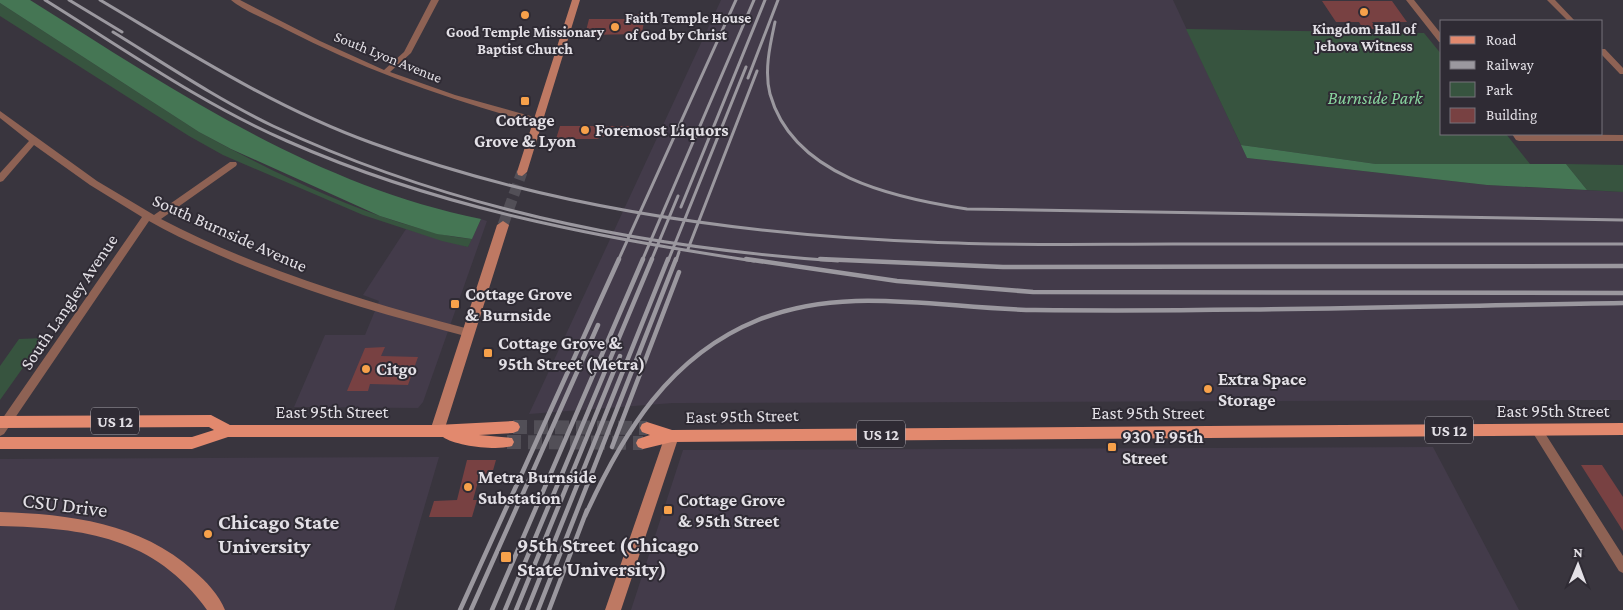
<svg xmlns="http://www.w3.org/2000/svg" width="1623" height="610" font-family="'Crimson Pro',serif">
<style>
.built{fill:#433b4a}
.green{fill:#37543f}
.forest{fill:#457654}
.building{fill:#784142}
.lines{fill:none;stroke-linecap:round;stroke-linejoin:round}
.secondary-tunnel{stroke:#524f57;stroke-width:11;stroke-dasharray:11 5;stroke-linecap:butt}
.primary-tunnel{stroke:#524f57;stroke-width:14;stroke-dasharray:14 7;stroke-linecap:butt}
.street{fill:#8e6254;fill-rule:evenodd}
.secondary{fill:#be7963;fill-rule:evenodd}
.primary{fill:#e2896e;fill-rule:evenodd}
.rail-far1{stroke:#9b989f;stroke-width:3}
.rail{stroke:#9b989f;stroke-width:4.5}
.poi-dot{fill:#f7a14a;stroke:#2f2b34;stroke-width:2}
.labels{text-anchor:middle;dominant-baseline:central;stroke-width:4;stroke-linejoin:round;paint-order:stroke}
.far-poi-label{font-size:15px;font-weight:bold;fill:#e3e0e6;stroke:#2f2b34}
.far-street-label{font-size:15px;fill:#e3e0e6;stroke:#2f2b34}
.shield{fill:#2f2b34;stroke:#adaab1;stroke-width:1}
.shield-label{font-size:16px;font-weight:bold;fill:#e3e0e6}
.park-label{font-size:18px;font-style:italic;fill:#88d49e;stroke:#2f2b34}
.poi-label{font-size:18px;font-weight:bold;fill:#e3e0e6;stroke:#2f2b34;text-anchor:start}
.street-label{font-size:18px;fill:#e3e0e6;stroke:#2f2b34}
.near-street-label{font-size:21px;fill:#e3e0e6;stroke:#2f2b34}
.near-poi-label{font-size:21px;font-weight:bold;fill:#e3e0e6;stroke:#2f2b34;text-anchor:start}
</style>
<rect width="100%" height="100%" fill="#39353e"/>
<path class="built" d="M721,0h452l74,158 240,27 136,7v208l-950,3 -144,11z
M481,219l6,2 -64,181 -5,6 -124,-1 31,-72h40l14,-34 -16,-6 43,-66 62,18z
M1433,447l86,163h-888l52,-160z
M439,457l-45,153h-394v-151z"/>
<path class="green" d="M0,3l199,129c64,35 132,69 202,91 24,7 46,14 71,16l-4,8 -26,-6 -79,-26 -140,-60 -34,-19 -189,-120z
M1186,29l238,4 18,22v79h64l24,30h-154l-135,-19z
M1566,164l57,1v27l-36,-2z
M44,338l-44,62v-34l19,-27z"/>
<path class="forest" d="M0,0h30c142,89 283,185 451,219l-9,20 -35,-5 -57,-18 -149,-67 -32,-17 -199,-129z
M1241,145l135,19h190l21,26 -100,-5 -240,-27z"/>
<path class="building" d="M1322,1h70l15,21h-35l5,7h-14l-4,-7h-23z
M628,14h17l-3,20 -57,1 4,-16h38z
M560,126h69v1l-32,12h-41z
M385,347l-4,9 37,1 -10,28 -38,-1 -2,7h-21l18,-43z
M467,460h29l-4,14h-12l-7,26h4l-5,17h-43l5,-16 23,-1z
M1581,465h21l21,32v34z"/>
<g class="lines">
<path class="secondary-tunnel" d="M503,225l19,-53"/>
<path class="primary-tunnel" d="M513,427l134,1
M507,442l136,1"/>
<path class="street" d="M231,0h9l80,41 64,29 20,-18 27,-52h8l-28,53 -21,19 65,23 86,24 1,2 -4,3c-88,-24 -172,-53 -253,-95 -15,-8 -41,-18 -54,-29z
M1406,0h8l28,35v7h-3z
M1547,0h8l20,21h-7z
M1602,49h3l18,19v6h-3l-18,-19z
M0,111l97,70 57,34 76,-53h6l1,2 -1,2 -75,53c98,51 202,82 308,110l4,1 1,3 -1,3 -4,1c-88,-23 -176,-48 -259,-86 -21,-9 -42,-19 -61,-30l-145,213 -4,2v-14l142,-205 -52,-32 -56,-40 -31,36 -3,1v-9l29,-32 -29,-23z
M1512,134l111,1v6h-104l-3,-1z
M1537,425l4,2 82,129v17l-4,-2 -86,-138 -2,-3 2,-3z"/>
<path class="secondary" d="M572,0h8l-53,172 -5,4 -4,-1 -1,-3z
M503,221l6,4 -65,206 -2,4 -5,2 -5,-2 -2,-4 67,-206z
M672,430l5,2 2,4 -58,174h-16l60,-174 2,-4z
M0,512c69,2 141,11 194,59 12,10 25,24 31,39h-18c-53,-73 -122,-82 -207,-84z"/>
<path class="primary" d="M211,415l19,10h207l76,-4 5,2 2,4 -2,4 -5,2 -34,2 33,3 2,4 -2,4c-14,5 -57,0 -69,-9h-215l-36,12h-192v-12h192l22,-7 -5,-3 -209,1v-12z
M647,422l25,8 951,-7v12l-951,7 -29,7 -5,-2 -2,-4 2,-4 12,-4 -8,-3 -2,-4 2,-4z"/>
<path class="rail-far1" d="M45,0c79,49 157,104 242,141 149,66 307,96 467,120
M69,0l53,32
M100,0c88,52 175,108 272,143 178,65 368,92 557,99 81,4 163,2 244,2 150,0 300,0 450,0
M775,22c-5,23 -11,49 -5,72 23,82 124,104 197,115l656,11
M113,32c52,32 104,67 160,94 175,82 373,122 565,135
M748,78l30,-78
M681,207l84,-207
M688,249l69,-178
M618,261l118,-261
M642,261l112,-261
M651,261l27,-65
M668,261l78,-194
M676,261l3,-9"/>
<path class="rail" d="M746,259l151,22 136,11 590,1
M820,259l183,8 620,-1
M612,447l67,-175
M585,516c38,-83 84,-160 173,-196 89,-36 184,-11 277,-10 196,2 392,-4 588,-7
M460,610l159,-351
M471,610l127,-285
M492,610l151,-351
M505,610l147,-351
M516,610l104,-254
M527,610l141,-351
M538,610l138,-351
M549,610l38,-100"/>
</g>
<g class="poi-dot">
<circle cx="1364" cy="12" r="5"/>
<circle cx="525" cy="15" r="5"/>
<circle cx="615" cy="27" r="5"/>
<rect x="520" y="96" width="10" height="10" rx="2.5"/>
<circle cx="585" cy="130" r="5"/>
<rect x="450" y="299" width="10" height="10" rx="2.5"/>
<rect x="483" y="348" width="10" height="10" rx="2.5"/>
<circle cx="366" cy="369" r="5"/>
<circle cx="1208" cy="389" r="5"/>
<rect x="1107" y="442" width="10" height="10" rx="2.5"/>
<circle cx="468" cy="487" r="5"/>
<rect x="663" y="505" width="10" height="10" rx="2.5"/>
<circle cx="208" cy="534" r="5"/>
<rect x="500" y="551" width="12" height="12" rx="2.5"/>
</g>
<g class="labels">
<g class="far-poi-label">
<text x="625" y="18" text-anchor="start">Faith Temple House<tspan x="625" dy="17">of God by Christ</tspan></text>
<text x="1364" y="29">Kingdom Hall of<tspan x="1364" dy="17">Jehova Witness</tspan></text>
<text x="525" y="32">Good Temple Missionary<tspan x="525" dy="17">Baptist Church</tspan></text>
</g>
<g class="far-street-label">
<text transform="translate(388 57) rotate(22)">South Lyon Avenue</text>
</g>
<g class="shield">
<rect x="91" y="407.5" width="48" height="27" rx="4"/>
<rect x="1425" y="416.5" width="48" height="27" rx="4"/>
<rect x="857" y="420.5" width="48" height="27" rx="4"/>
</g>
<g class="shield-label">
<text x="115" y="421">US 12</text>
<text x="1449" y="430">US 12</text>
<text x="881" y="434">US 12</text>
</g>
<g class="park-label">
<text x="1375" y="98">Burnside Park</text>
</g>
<g class="poi-label">
<text x="525" y="120" text-anchor="middle">Cottage<tspan x="525" dy="21">Grove &amp; Lyon</tspan></text>
<text x="595" y="130">Foremost Liquors</text>
<text x="465" y="294">Cottage Grove<tspan x="465" dy="21">&amp; Burnside</tspan></text>
<text x="498" y="343">Cottage Grove &amp;<tspan x="498" dy="21">95th Street (Metra)</tspan></text>
<text x="376" y="369">Citgo</text>
<text x="1218" y="379">Extra Space<tspan x="1218" dy="21">Storage</tspan></text>
<text x="1122" y="437">930 E 95th<tspan x="1122" dy="21">Street</tspan></text>
<text x="478" y="477">Metra Burnside<tspan x="478" dy="21">Substation</tspan></text>
<text x="678" y="500">Cottage Grove<tspan x="678" dy="21">&amp; 95th Street</tspan></text>
</g>
<g class="street-label">
<text transform="translate(230 233) rotate(24)">South Burnside Avenue</text>
<text transform="translate(69 302) rotate(-56)">South Langley Avenue</text>
<text x="1553" y="411">East 95th Street</text>
<text x="332" y="412">East 95th Street</text>
<text x="1148" y="413">East 95th Street</text>
<text transform="translate(742 416) rotate(-1)">East 95th Street</text>
</g>
<g class="near-street-label">
<text transform="translate(65 505) rotate(7)">CSU Drive</text>
</g>
<g class="near-poi-label">
<text x="218" y="522">Chicago State<tspan x="218" dy="24">University</tspan></text>
<text x="517" y="545">95th Street (Chicago<tspan x="517" dy="24">State University)</tspan></text>
</g>
</g>
<rect x="1440" y="20" width="162" height="115" fill="#2f2b34" stroke="#77737b"/>
<rect x="1450" y="36" width="25" height="8" fill="#e2896e" stroke="#77737b"/>
<text x="1486" y="45" font-size="15" fill="#e3e0e6">Road</text>
<rect x="1450" y="61" width="25" height="8" fill="#9b989f" stroke="#77737b"/>
<text x="1486" y="70" font-size="15" fill="#e3e0e6">Railway</text>
<rect x="1450" y="82" width="25" height="15" fill="#37543f" stroke="#77737b"/>
<text x="1486" y="95" font-size="15" fill="#e3e0e6">Park</text>
<rect x="1450" y="108" width="25" height="15" fill="#784142" stroke="#77737b"/>
<text x="1486" y="120" font-size="15" fill="#e3e0e6">Building</text>
<g transform="translate(1578 565) rotate(1)" stroke="#2f2b34" stroke-width="4" paint-order="stroke">
<path d="M0-4L9 19L0 12L-9 19Z" fill="#e3e0e6"/>
<text y="-8" font-size="14" font-weight="bold" text-anchor="middle" fill="#e3e0e6">N</text>
</g>
</svg>
